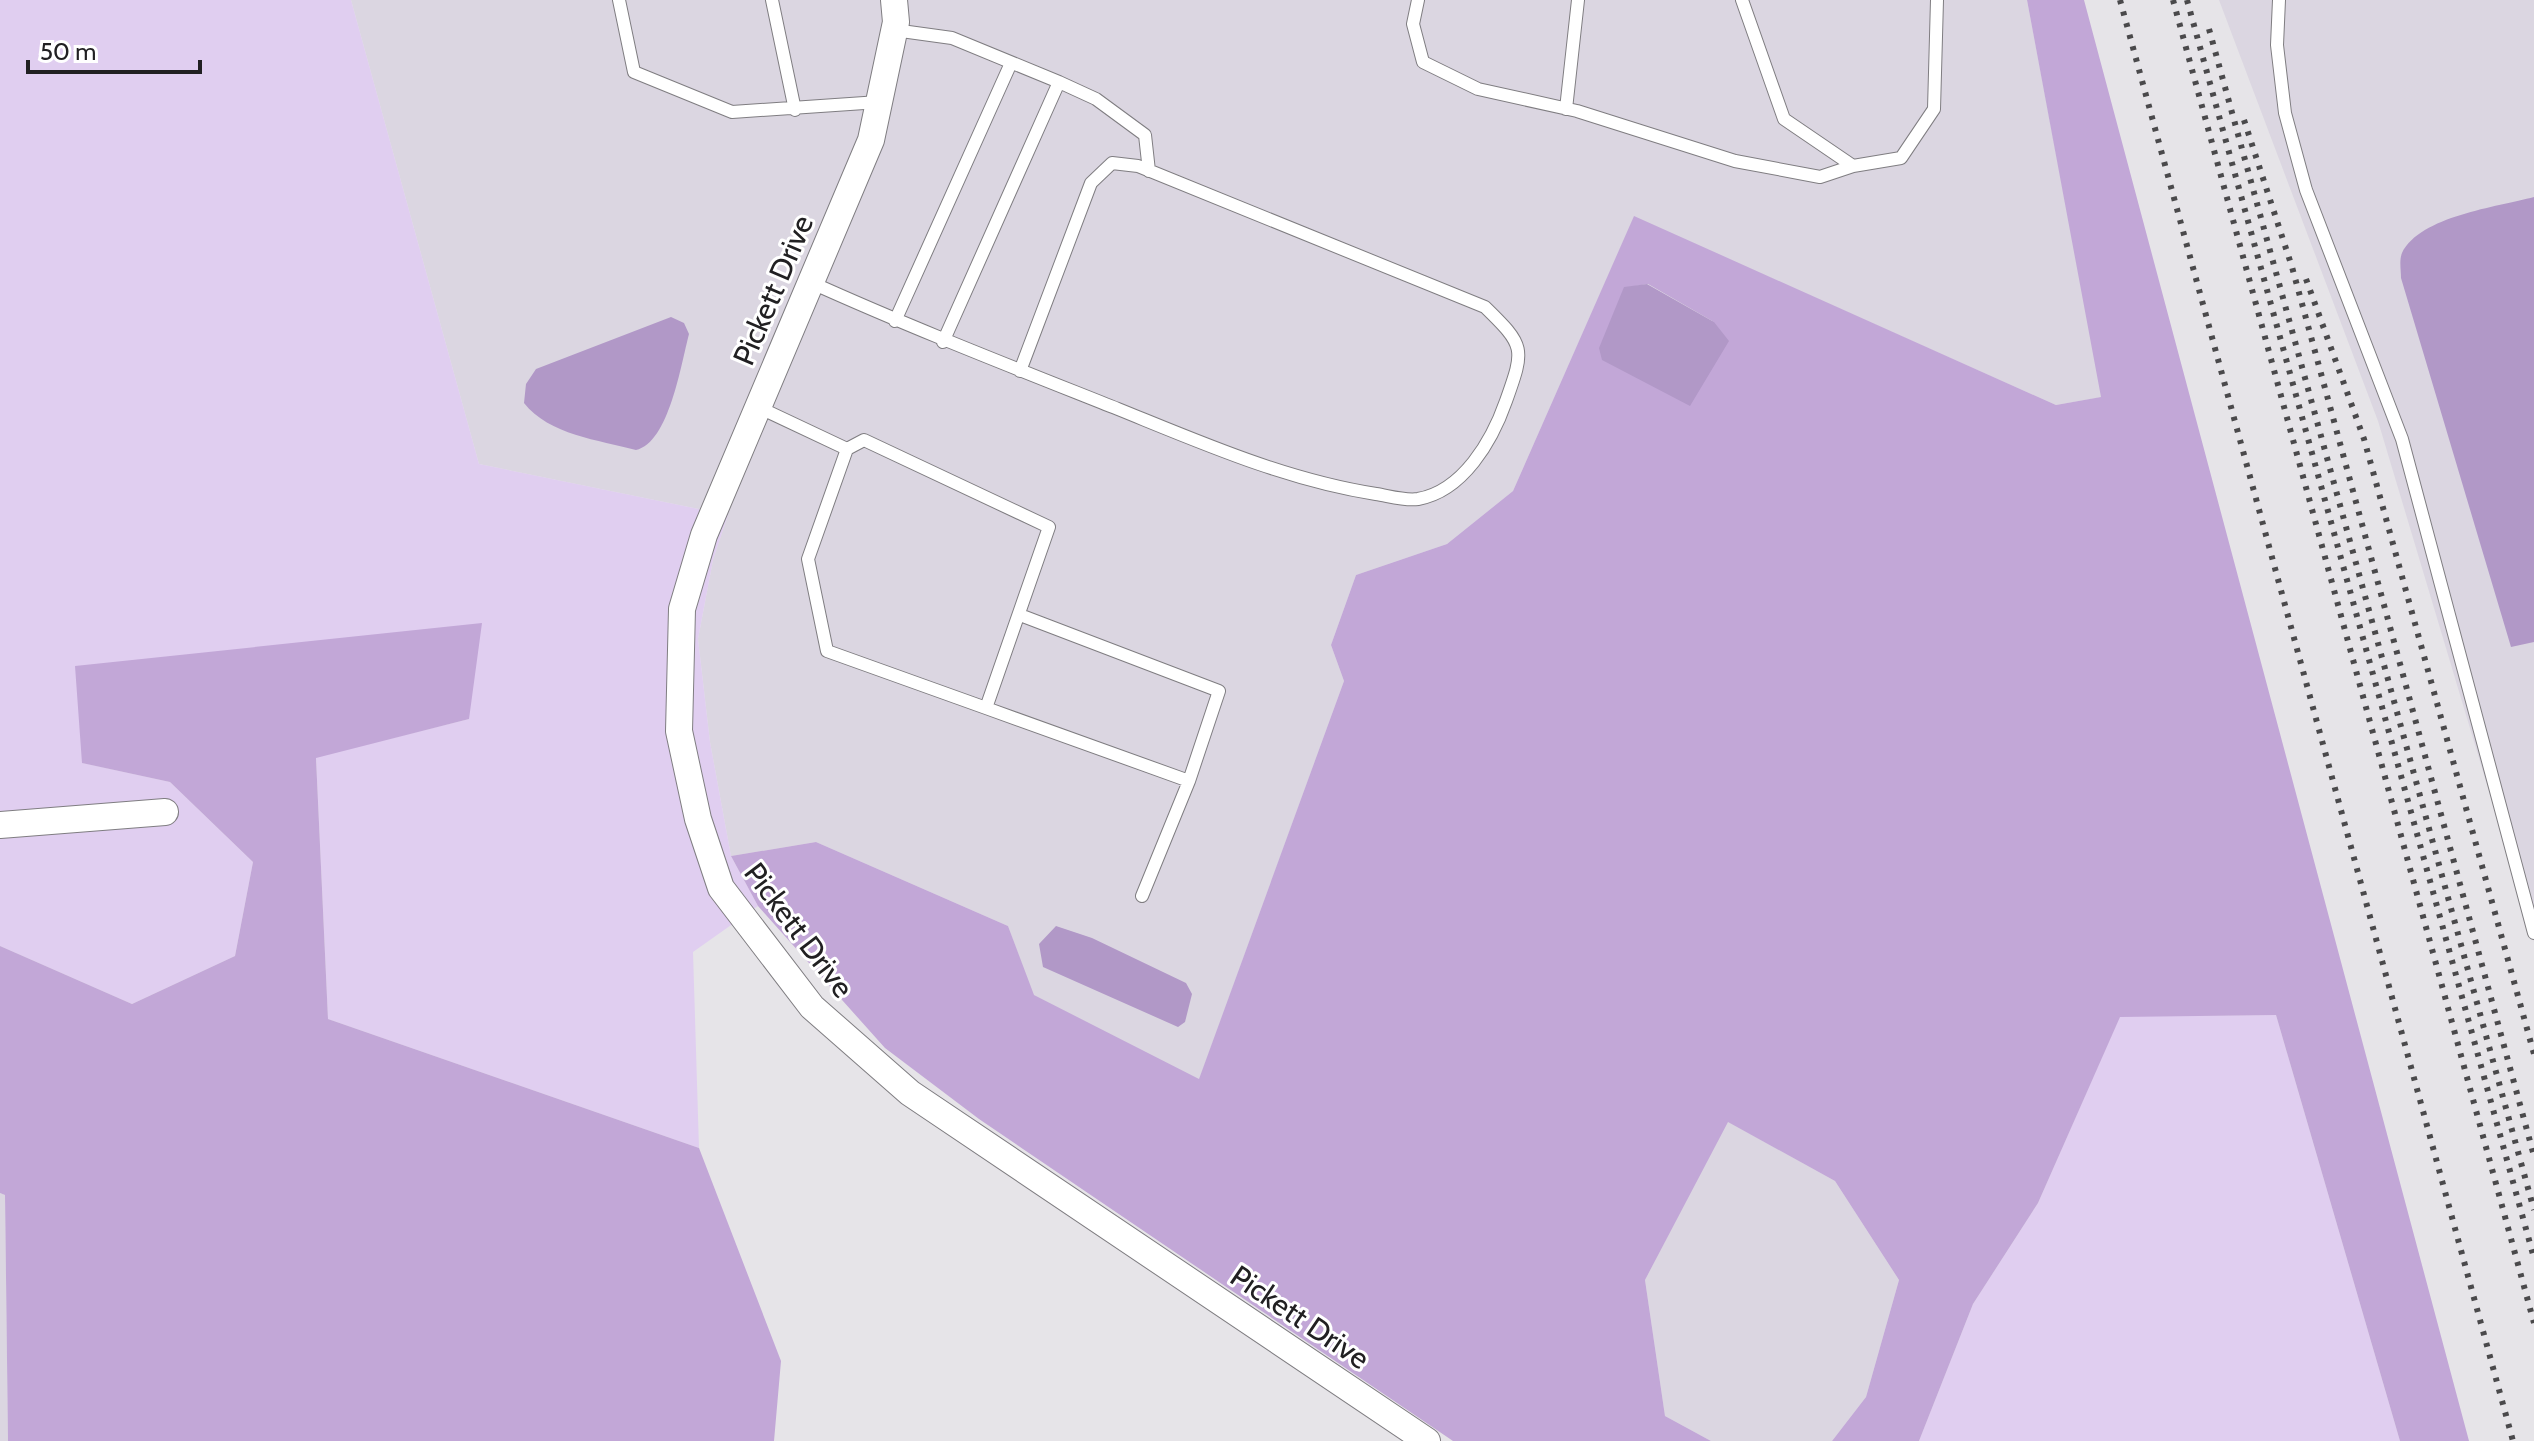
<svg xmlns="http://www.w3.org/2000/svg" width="2534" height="1441" font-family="Cabin,sans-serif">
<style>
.built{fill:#dbd6e1}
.green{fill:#e0cef0}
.forest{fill:#c2a7d7;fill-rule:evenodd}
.water{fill:#b198c7}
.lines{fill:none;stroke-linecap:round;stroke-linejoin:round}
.lane-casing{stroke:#7f7d81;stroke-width:14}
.street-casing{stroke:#7f7d81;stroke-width:28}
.lane{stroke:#fff;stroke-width:12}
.street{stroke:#fff;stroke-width:26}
.rail{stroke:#4a494b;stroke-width:6;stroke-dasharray:4 8;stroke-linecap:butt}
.labels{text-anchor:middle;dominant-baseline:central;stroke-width:6;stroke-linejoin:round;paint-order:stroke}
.street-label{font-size:30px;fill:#212022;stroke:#fff}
</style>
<rect width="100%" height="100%" fill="#e6e4e8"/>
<path class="built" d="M351,0h1676l75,397 -46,8 -422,-188 -121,274 -66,53 -91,31 -25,70 13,36 -145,399 -166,-85 -25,-69 -192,-84 -85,14 -21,-114 -12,-103 15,-79 15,-45 -249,-51z
M2219,0h315v942l-156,-521z
M1727,1121l108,60 64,99 -33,117 -34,44h-121l-46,-25 -20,-136z
M0,1193l5,2 3,246h-8z"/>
<path class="green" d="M0,0h351l128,464 249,51 -15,45 -15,79 12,103 21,114 27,50 -65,46 6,196 -371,-129 -12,-262 153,-38 -386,44 87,19 83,80 -18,94 -103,48 -132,-58z
M2276,1015l124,426h-481l54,-137 65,-101 82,-187z"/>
<path class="forest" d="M2027,0h57l385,1441h-69l-124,-426 -156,2 -82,186 -65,101 -54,137h-87l34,-44 33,-117 -64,-99 -107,-59 -83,158 20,136 46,25h-258l-474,-322 -94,-71 -127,-142 -27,-50 85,-14 192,84 26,69 165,84 145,-398 -13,-36 25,-70 91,-31 66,-53 121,-275 422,189 45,-8zM1648,284l66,38 -90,-34z
M482,623l-13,96 -153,39 12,261 371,129 82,213 -7,80h-766l-3,-246 -5,-2v-247l132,58 103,-48 18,-94 -83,-80 -88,-19 -7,-97z"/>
<path class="water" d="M2534,197v445l-23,5 -110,-369c0,-8 -2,-18 1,-25 18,-37 95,-46 132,-56z
M1647,284l67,38 15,19 -39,65 -88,-46 -3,-12 25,-61z
M671,317l13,6 5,11c-8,30 -20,109 -53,116 -37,-10 -87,-15 -112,-47l2,-19 10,-15z
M1056,926l36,12 94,45 6,11 -7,28 -7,5 -135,-60 -4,-23z"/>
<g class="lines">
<g class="lane-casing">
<path id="lane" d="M619,0l15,72 98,40 147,-10
M772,0l23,110
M1418,0l-5,24 10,38 55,27 99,22 158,50 85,16 33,-11
M1742,0l42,119 69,47 48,-8 33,-49 3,-109
M2279,0l-2,45 8,68 21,77 96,249 132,494
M894,30l58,8 107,44 -116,260
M1059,82l37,17 49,36 4,36
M1566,109l12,-109
M810,282c102,46 205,86 308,127 84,34 168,71 258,85 13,2 29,7 42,5 45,-8 74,-58 88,-98 19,-53 19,-55 -21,-94l-347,-141 -26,-3 -21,20 -71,188
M895,321l116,-258
M758,407l89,42 -39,110 19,92 159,57 63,-181 -185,-87 -17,9
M1020,615l199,76 -30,90
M986,708l203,73 -47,115"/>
</g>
<g class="street-casing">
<path id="street" d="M894,0l2,22 -25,118 -167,395 -22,74 -3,122 19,88 23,69 91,119 98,86 517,348
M0,825l165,-13"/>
</g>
<use href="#lane" class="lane"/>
<use href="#street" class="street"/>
<path class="rail" d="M2120,0l393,1441
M2173,0l361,1323
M2187,0l347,1258
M2209,29l325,1181
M2244,120l48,147 242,889
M2306,279l58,160 170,615"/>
</g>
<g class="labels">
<g class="street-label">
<text transform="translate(773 290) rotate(-67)">Pickett Drive</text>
<text transform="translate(799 930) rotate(53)">Pickett Drive</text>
<text transform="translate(1300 1317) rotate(34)">Pickett Drive</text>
</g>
</g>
<path d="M28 60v12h172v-12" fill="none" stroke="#212022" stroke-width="4"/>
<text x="40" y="60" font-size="24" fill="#212022" stroke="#ffffff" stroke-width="6" paint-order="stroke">50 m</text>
</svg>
